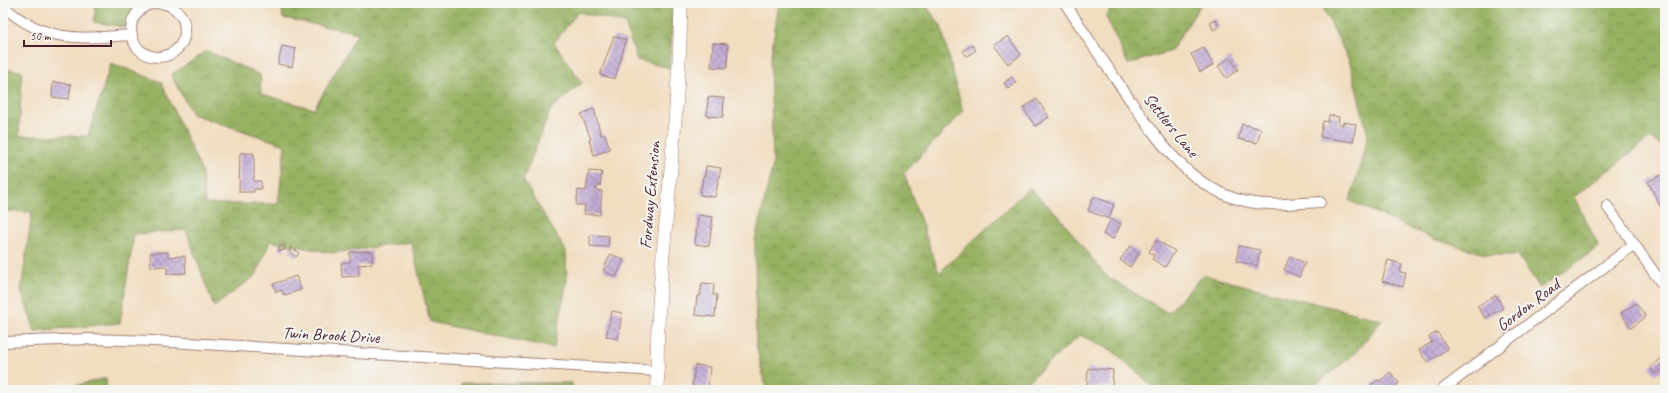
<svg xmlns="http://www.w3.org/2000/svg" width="1668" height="393" font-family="Caveat,sans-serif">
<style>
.forest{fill:url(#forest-crowns);stroke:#716848}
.building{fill:url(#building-cross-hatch)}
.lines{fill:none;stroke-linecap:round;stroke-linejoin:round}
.minor-casing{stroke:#9e7e75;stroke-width:12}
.tertiary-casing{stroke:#9e7e75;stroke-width:14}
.minor{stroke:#fff;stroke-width:10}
.tertiary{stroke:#fff;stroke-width:13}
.labels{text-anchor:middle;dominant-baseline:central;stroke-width:4;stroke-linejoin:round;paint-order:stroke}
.street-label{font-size:17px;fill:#4a1f2b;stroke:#f6f6f2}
</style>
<defs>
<pattern id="forest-crowns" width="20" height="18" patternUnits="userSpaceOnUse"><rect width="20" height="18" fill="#98b264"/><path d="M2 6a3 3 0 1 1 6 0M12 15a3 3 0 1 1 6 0" fill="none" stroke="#7e9053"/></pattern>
<pattern id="building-cross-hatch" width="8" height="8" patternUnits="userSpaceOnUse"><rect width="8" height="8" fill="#c1abd6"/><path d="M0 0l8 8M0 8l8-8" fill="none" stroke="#9f8bae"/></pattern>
</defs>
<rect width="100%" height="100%" fill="#f6f6f2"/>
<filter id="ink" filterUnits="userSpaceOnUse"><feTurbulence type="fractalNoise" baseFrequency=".025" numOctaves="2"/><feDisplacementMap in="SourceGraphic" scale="8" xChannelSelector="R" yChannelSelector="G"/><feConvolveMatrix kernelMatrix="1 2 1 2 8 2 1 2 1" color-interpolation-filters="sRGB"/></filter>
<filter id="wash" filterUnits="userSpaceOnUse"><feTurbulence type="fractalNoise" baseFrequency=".012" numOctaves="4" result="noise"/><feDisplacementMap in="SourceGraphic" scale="16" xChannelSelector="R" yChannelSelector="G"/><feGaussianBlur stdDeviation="0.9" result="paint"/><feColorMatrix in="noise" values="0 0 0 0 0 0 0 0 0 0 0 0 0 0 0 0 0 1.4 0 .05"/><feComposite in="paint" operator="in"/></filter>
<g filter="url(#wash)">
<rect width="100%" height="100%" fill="#f1ddbf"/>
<path class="forest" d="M96,3h49l-5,1 -15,23 -31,-5z
M281,3h392l-3,65 -33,-8 -12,-37 -47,-11 -24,31 28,40 -31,26 -28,71 43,71 1,29 -13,68 -124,-26 -19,-80 -79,11 -62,-12 -14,34 -42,32 -28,-77 -52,4 -14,89 -85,8 -14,-40 11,-79 -29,-1v-142l19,2 -3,65h69l23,-73 50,19 41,90 3,32h73l7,-59 -93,-31 -21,-39 36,-24 53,24 1,19 53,15 44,-76 -75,-15z
M779,3h149l-1,4 14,19 22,86 -59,61 35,100 90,-85 29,27 47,60 63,38 35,-38 179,45 -28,34 -45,36h-152l-44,-39 -33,-16 -45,40 -15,15h-254l-10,-46 -1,-104 18,-76 -3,-103z
M1113,3h89l-31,48 -43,13 -22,-47z
M1321,3h344v145l-15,-10 -76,59 25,50 -59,41 -22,-33h-30l-54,-16 -84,-38 18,-65 -18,-73z
M106,378l1,12h-45v-1z
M461,383h111l1,7h-111z"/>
<g id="blocks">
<path class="building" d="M1216,19l3,8 -6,3 -3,-9z
M614,36l12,4 -11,39 -15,-4z
M1008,36l13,19 -13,9 -14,-19z
M713,43l15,1 -1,24 -16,-1z
M972,45l4,5 -9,6 -4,-5z
M282,46l14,3 -4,18 -14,-3z
M1204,48l9,17 -13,7 -9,-18z
M1230,58l8,12 -12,8 -8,-12z
M1012,77l4,6 -8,6 -4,-6z
M53,82l18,2 -2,15 -17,-2z
M708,97l16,1 -1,19 -16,-1z
M1037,99l12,18 -14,9 -12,-18z
M594,109l7,26 4,-1 5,15 -16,6 -5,-15 2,-1 -10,-25z
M1329,115l10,2 -1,7 5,1v-3l13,2 -3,18 -33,-5 3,-16 5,1z
M1242,124l19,5 -4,14 -19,-4z
M240,153h14v28h7v8h-7v3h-15z
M706,166l15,2 -6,29 -15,-2 3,-19h2z
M589,171l13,1 -2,14h-3l-1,4 6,1 -2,24 -16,-1 1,-9h-9l2,-15 8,1z
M1661,175l4,8v27l-2,1 -15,-29z
M1093,197l21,7 -5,15 -21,-8z
M698,215l15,2 -4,29 -14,-2z
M1111,219l10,5 -8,15 -10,-5z
M590,235l19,1 -1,11 -18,-1z
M1156,240l19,11 -10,16 -13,-8 2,-4 -5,-3z
M284,245l1,5 -6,1v-5z
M1130,246l10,7 -10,14 -10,-7z
M1239,246l21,4 -3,16 -21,-5z
M291,247l8,6 -3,4 -7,-6z
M372,251v13l-14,1 1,11 -17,1 -1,-14 9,-1v-10z
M168,252v5l17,-1 1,17 -19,1v-8l-16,1 -1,-14z
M611,254l13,6 -8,17 -13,-7z
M1290,256l15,7 -6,14 -15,-7z
M1388,260l14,4 -2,8 6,1 -3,14 -21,-6z
M296,276l5,14 -17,5 -2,-5 -6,2 -3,-8z
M702,283l12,1 -1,11h4l-2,22 -20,-2 2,-19h3z
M1496,295l7,13 -18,10 -8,-12z
M1636,303l10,14 -15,11 -10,-15z
M612,311l10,2 -4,26 -12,-3z
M1437,332l11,17 -21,13 -8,-12 13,-8 -3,-5z
M1665,356v21l-4,-6 -6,3 -5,-7z
M695,365l15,2 -2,21 -16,-2z
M1088,368l25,2 -1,17 -25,-1z
M1390,372l9,11 -8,7h-16l-4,-5 7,-5 1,2z"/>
</g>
</g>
<g filter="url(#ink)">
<use href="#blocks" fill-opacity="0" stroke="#9e7e75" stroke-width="1"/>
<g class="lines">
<g class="minor-casing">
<path id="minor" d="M1065,3c20,31 40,61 61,91 31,44 62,94 118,107 25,6 51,2 76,1
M131 30a27 27 0 1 1 54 0a27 27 0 1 1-54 0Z
M3,6c41,37 77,33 129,29
M1607,206l58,82
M3,342l87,-3 64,2 503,30
M1442,390l191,-145"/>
</g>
<g class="tertiary-casing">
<path id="tertiary" d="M658,390c-3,-62 4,-126 10,-188 6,-66 12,-132 13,-199"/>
</g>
<use href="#minor" class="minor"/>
<use href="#tertiary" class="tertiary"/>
</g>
</g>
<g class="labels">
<g class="street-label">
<text transform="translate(1171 125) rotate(51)">Settlers Lane</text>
<text transform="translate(650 195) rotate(-85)">Fordway Extension</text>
<text transform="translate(1528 305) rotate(-37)">Gordon Road</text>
<text transform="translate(331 335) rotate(3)">Twin Brook Drive</text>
</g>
</g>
<rect width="1668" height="393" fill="none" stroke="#f6f6f2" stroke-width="16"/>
<path d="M24 40v6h87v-6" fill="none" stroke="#4a1f2b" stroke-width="2"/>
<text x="30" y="40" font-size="12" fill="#4a1f2b" stroke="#f6f6f2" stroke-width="3" paint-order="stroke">50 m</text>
</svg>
